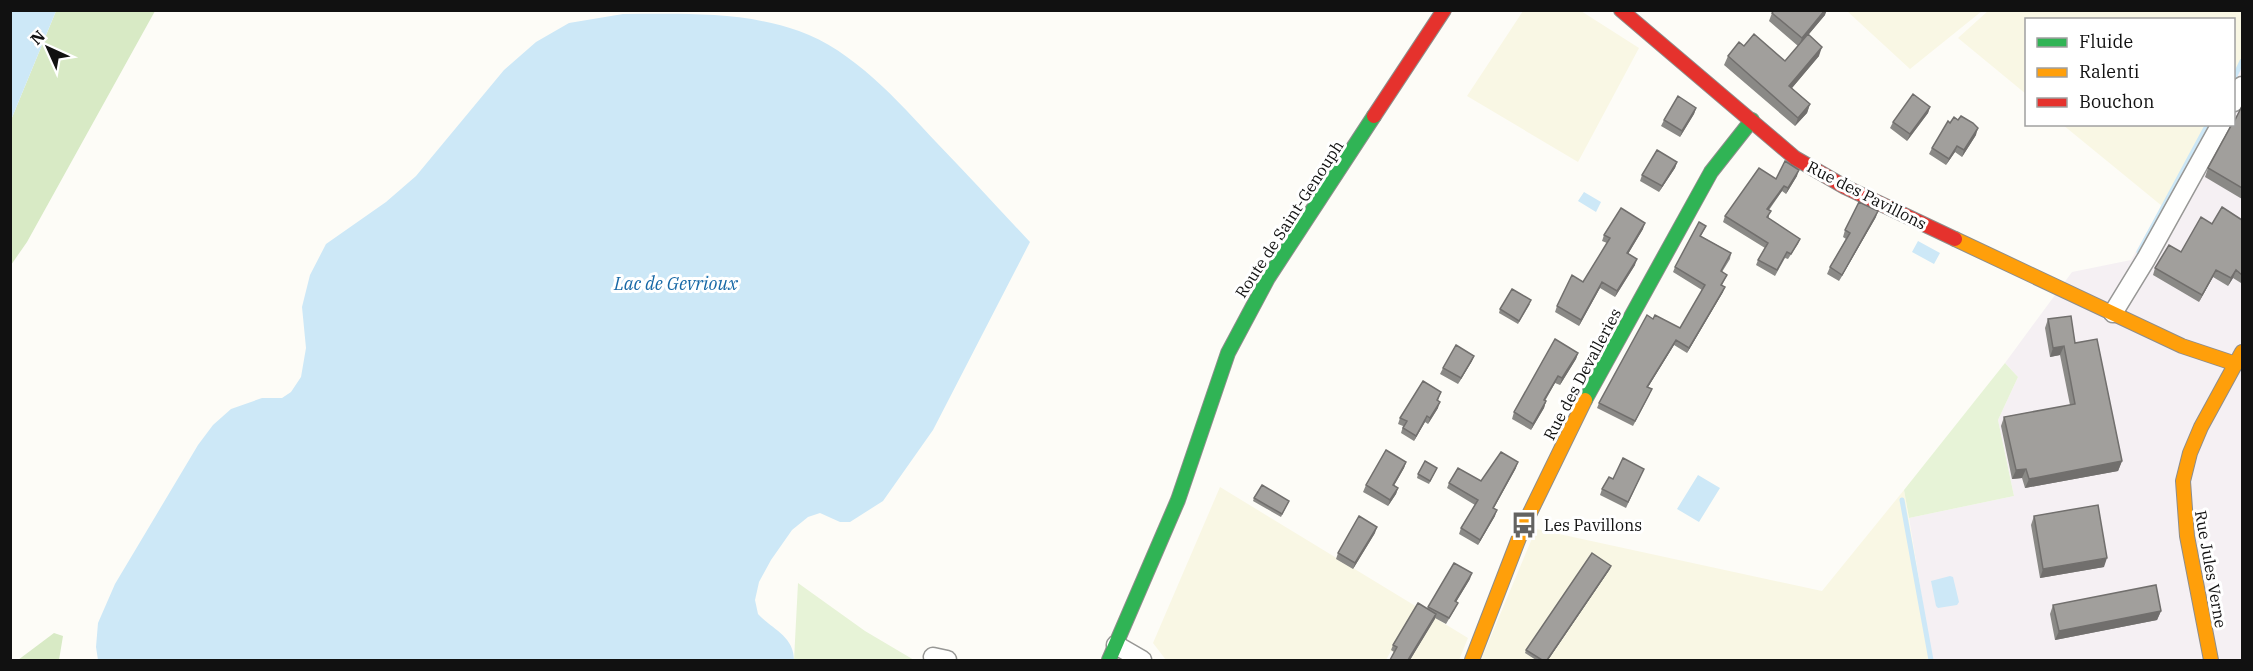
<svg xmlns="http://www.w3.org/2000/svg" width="2253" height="671" font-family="'IBM Plex Serif',serif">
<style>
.industrial{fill:#f5f0f3}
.farmland{fill:#f9f7e4}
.green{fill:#e7f3d7}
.forest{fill:#d8eac5}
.water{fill:#cde8f7}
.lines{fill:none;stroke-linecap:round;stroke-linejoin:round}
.stream{stroke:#cde8f7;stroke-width:5}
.street-casing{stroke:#979795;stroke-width:21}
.fast-casing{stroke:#8e8d8b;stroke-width:16}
.slow-casing{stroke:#8e8d8b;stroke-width:16}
.jam-casing{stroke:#8e8d8b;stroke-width:16}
.street{stroke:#fffffe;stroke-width:18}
.fast{stroke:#30b455;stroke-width:14}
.slow{stroke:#ff9f0a;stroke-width:14}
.jam{stroke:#e5322d;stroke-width:14}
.wall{fill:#8a8986}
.shaded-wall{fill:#716f6d}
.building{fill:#a19f9c;stroke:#716f6d;stroke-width:1.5}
.labels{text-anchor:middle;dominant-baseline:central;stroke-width:6;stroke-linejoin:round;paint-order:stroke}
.street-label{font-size:16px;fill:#111;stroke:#fff}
.poi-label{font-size:16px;fill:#111;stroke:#fff;text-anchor:start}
.water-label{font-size:18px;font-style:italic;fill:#1768a6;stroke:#fff}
</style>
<rect width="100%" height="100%" fill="#fdfcf7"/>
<path class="industrial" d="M2242,65v595h-310l-23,-142 105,-22 -16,-76 20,-43 -13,-14 67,-91 59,-12 77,-135 26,-1v-44z"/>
<path class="farmland" d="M1523,11h58l58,37 -61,114 -111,-66z
M1847,11h135l-72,58z
M1988,11h254v54l-8,15v-60h-208v74l-68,-56z
M2063,125h145l-46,81z
M1220,487l248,151 -9,22h-51l-17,-9 -5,9h-220l-13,-17z
M1904,490l28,170h-451l55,-131 286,62z"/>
<path class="green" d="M2005,363l13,14 -20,43 16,76 -105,22 -5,-28z
M798,583l67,48 49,29h-120z"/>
<path class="forest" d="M56,11h99l-128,231 -16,23v-145z
M54,633l9,3 -4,24h-41z"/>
<path class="water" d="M11,10l45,1 -45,109 -1,-109z
M623,14c59,0 120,-3 176,17 54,19 99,70 137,111 32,33 63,67 94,100l-97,188 -50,71 -33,21h-10l-20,-9 -12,4 -16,13 -21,30 -12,22 -4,18 3,14c14,15 36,22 36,46h-696l-2,-13 2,-24 17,-39 83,-139 15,-20 18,-16 31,-11h20l9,-6 10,-15 5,-29 -4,-41 8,-32 16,-31 60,-42 30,-26 88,-106 32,-28 33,-19z
M1584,192l17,10 -5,10 -18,-11z
M1918,241l22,12 -6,11 -22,-12z
M1698,475l22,13 -21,34 -22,-13z
M1950,576l3,1 6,25 -2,3 -19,3 -2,-2 -5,-25z"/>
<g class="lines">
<path class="stream" d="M2234,78l8,-17
M2139,252l69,-128
M1902,500l29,160"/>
<g class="street-casing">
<path id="street" d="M2234,102l8,-16
M2113,313l33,-54 75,-135
M1116,645l26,15
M933,657l14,3"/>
</g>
<g class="fast-casing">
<path id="fast" d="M1585,400l126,-228 41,-52
M1109,660l69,-160 50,-147 40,-75 106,-162"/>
</g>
<g class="slow-casing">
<path id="slow" d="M1955,239l227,107 54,18
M1472,660l52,-135 61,-125
M2211,660l-24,-124 -4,-55 7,-28 11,-26 41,-75"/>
</g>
<g class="jam-casing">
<path id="jam" d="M1621,10l174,148 50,29 110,52
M1374,116l70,-106"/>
</g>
<use href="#street" class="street"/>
<use href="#fast" class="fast"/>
<use href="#slow" class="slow"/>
<use href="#jam" class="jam"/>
</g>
<path class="wall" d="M1772,13l53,2 -17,20 11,21 -27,32 18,16 -3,9 -12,13 -71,-61 4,-9 16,-10 41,15 13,-15 -29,-25z
M2242,106v93l-37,-22 3,-9z
M1930,107l-2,6 -21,28 -17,-13 3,-6z
M1696,108l-2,6 -14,23 -19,-11 3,-6z
M1976,135l-14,22 -7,-5 -9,13 -17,-11 3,-6z
M1677,162l-2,6 -16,24 -19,-11 2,-6z
M1797,176l-11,18 -4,-3 -13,19v7l-1,1 32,21 -2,5 -10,15 -3,-1 -10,18 -19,-11 2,-5 7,-12 -42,-26 2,-6 51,-37z
M1876,217l-37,64 -12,-7 3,-7 16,-28 -3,-2 2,-7z
M2242,220v61l-1,2 -8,-5 -5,8 -15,-9 -14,25 -46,-27 2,-7 26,-16 31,-28z
M1706,226l-5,10 30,17 -1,6 -8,13 5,3 -5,10 1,7 -36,61 -13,-8 -26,42 2,7 -17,32 -36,-18 2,-5 54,-84 27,9 22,-38 -29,-18 2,-5z
M1643,229l-15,25 7,11 -20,32 -15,-9 -21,38 -24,-14 2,-6 26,-24 24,-39 -5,-2 2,-6z
M1530,304l-12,20 -19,-11 1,-4z
M2048,319l27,24 47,118 -4,10 -93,17 -3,-10 -10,1 -11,-53 3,-9 66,-12 -10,-50 -10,2 -5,-29z
M1578,353l-2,6 -16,26 -5,-2 -10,18h1l-2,7 -13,22 -19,-11 2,-7z
M1472,361l-14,23 -18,-10 3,-6z
M1441,392l-3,9v7l-10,16 -3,-2 -11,19 -13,-8 2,-7 -5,-2 2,-6z
M1406,462l-2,6 -10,17 4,3 -2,6 -8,12 -25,-14 3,-7z
M1437,468l-8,16 -12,-6 1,-4z
M1516,468l-22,40 1,8 -17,29 -19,-11 2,-6 14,-23 -28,-17 2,-5 32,-2z
M1644,469l-18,39 -26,-13 2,-6z
M1254,498l35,3 -8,16 -28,-16z
M2034,516l70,51 -64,11 -9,-53z
M1375,533l-22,36 -17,-10 2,-6z
M1610,569l-62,91h-12l-11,-7 1,-3z
M1470,579l-14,23 -1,7 -9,15 -11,-6 -25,42h-20l4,-8 -3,-2 2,-5 35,-36v-2z
M2053,605l108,6 -4,9 -102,20 -5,-26z"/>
<path class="shaded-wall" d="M1825,10h2l-2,5 -26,31 3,-8z
M1822,47l-3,9 -33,39 3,-9z
M1810,104l-3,9 -12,13 3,-8z
M1930,107l-2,6 -21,28 3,-7z
M1696,108l-2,6 -14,23 2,-6z
M1978,128l-2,7 -14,22 2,-7z
M1957,146l-2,6 -9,13 3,-6z
M1677,162l-2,6 -16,24 3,-6z
M1799,170l-2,6 -11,18 2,-6z
M1784,186l-2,5 -17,23 2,-5z
M1878,211l-2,6 -37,64 3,-6z
M1645,223l-2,6 -18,30 2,-6z
M1637,259l-2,6 -20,32 2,-6z
M2216,270l-3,7 -14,25 3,-7z
M2236,270l-3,8 -5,8 3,-8z
M1602,282l-2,6 -21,38 2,-6z
M1725,287l-2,5 -36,61 2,-5z
M1676,340l-2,5 -29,47 2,-5z
M2064,346l-4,9 -10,2 3,-9z
M1578,353l-2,6 -16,26 2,-7z
M1474,356l-2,5 -14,23 3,-6z
M1558,376l-3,7 -14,23 3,-6z
M1546,401l-2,7 -13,22 2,-6z
M1440,402l-2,6 -10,16 2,-6z
M1427,416l-2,6 -11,19 2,-5z
M2122,461l-4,10 -93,17 4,-9z
M1406,462l-2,6 -13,23 2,-6z
M1518,462l-2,6 -25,45 2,-5z
M2026,469l-4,9 -10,1 4,-9z
M1398,488l-2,6 -8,12 2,-6z
M1497,510l-2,6 -17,29 2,-5z
M1377,527l-2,6 -22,36 2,-6z
M2107,558l-3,9 -64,11 3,-9z
M1611,566l-1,3 -62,91h-1z
M1472,573l-2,6 -17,28 2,-6z
M2161,611l-4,9 -102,20 4,-9z
M1436,614l-1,5 -25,41h-2z"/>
<path class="building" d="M1774,10h51l-23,28 -30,-25z
M1754,34l31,27 23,-27 14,13 -33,39 21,18 -12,14 -70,-62 11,-14 5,4z
M1913,94l17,13 -20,27 -17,-12z
M1678,96l18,12 -14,23 -18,-11z
M2242,106v82l-34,-20 24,-44h2v-2z
M1961,116l12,7 5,5 -14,22 -7,-4 -8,13 -17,-11 16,-27 2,2 4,-6 4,3z
M1657,150l20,12 -15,24 -20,-11z
M1785,161l14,9 -11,18 -4,-2 -17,23 4,2 -4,6 33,22 -9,15 -4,-2 -10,18 -19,-10 10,-17 -43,-27 34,-48 17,11z
M1859,202l19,9 -36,64 -12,-8 20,-34 -5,-3z
M2222,207l20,13v55l-6,-5 -5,8 -15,-8 -14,25 -47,-27 14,-23 12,7 20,-35 11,7z
M1621,208l24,15 -18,30 10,6 -20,32 -15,-9 -21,38 -24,-14 15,-31 11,7 27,-44 -6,-3z
M1699,222l7,4 -6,10 31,17 -10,18 6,4 -6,10 4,2 -36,61 -13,-8 -29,47 5,2 -17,32 -36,-18 48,-88 6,4 2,-4 25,13 25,-43 -30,-18z
M1512,289l19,11 -12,21 -19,-12z
M2071,316l4,27 22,-4 25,122 -93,18 -3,-10 -10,1 -12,-53 71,-13 -11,-58 -11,2 -5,-29z
M1555,339l23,14 -16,25 -4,-2 -14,24 2,1 -13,23 -19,-12z
M1456,345l18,11 -13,22 -18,-10z
M1423,381l18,11 -4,8 3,2 -10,16 -3,-2 -11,20 -13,-8 4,-7 -7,-3z
M1386,450l20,12 -13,23 5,3 -8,12 -24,-15z
M1501,452l17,10 -25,46 4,2 -17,30 -19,-12 17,-28 -29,-17 9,-15 23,13z
M1623,458l21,11 -16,33 -26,-13 7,-12 4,2z
M1425,461l12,7 -7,13 -12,-7z
M1262,485l27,16 -7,13 -28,-16z
M2098,505l9,53 -64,11 -9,-53z
M1359,516l18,11 -22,36 -17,-10z
M1592,553l19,13 -64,94h-5l-16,-10z
M1454,563l18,10 -17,28 3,2 -9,15 -21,-11z
M2156,585l5,26 -102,20 -6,-26z
M1418,603l18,11 -28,46h-18l7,-13 -4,-2z"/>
<defs>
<g id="bus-bare" transform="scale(2.07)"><path d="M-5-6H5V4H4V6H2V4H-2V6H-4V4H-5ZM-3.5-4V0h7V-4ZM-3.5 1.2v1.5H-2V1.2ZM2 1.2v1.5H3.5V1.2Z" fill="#646362" stroke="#fff" stroke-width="2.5" paint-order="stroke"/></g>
</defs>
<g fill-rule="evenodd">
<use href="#bus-bare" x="1524" y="525"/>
</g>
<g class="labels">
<g class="street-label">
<text transform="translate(1867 195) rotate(27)">Rue des Pavillons</text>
<text transform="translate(1289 219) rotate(-57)">Route de Saint-Genouph</text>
<text transform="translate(1582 374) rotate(-62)">Rue des Devalleries</text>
<text transform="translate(2211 569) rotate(80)">Rue Jules Verne</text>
</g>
<g class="poi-label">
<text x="1544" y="525">Les Pavillons</text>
</g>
<g class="water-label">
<text x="676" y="283">Lac de Gevrioux</text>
</g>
</g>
<rect width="2253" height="671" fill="none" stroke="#111111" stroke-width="24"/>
<rect x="2025" y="18" width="210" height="108" fill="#ffffff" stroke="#a0a0a0" stroke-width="1.5"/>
<rect x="2037" y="38" width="30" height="9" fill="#30b455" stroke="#a0a0a0" stroke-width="1.5"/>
<text x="2079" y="48" font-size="18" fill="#111111">Fluide</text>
<rect x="2037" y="68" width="30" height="9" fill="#ff9f0a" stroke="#a0a0a0" stroke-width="1.5"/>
<text x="2079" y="78" font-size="18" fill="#111111">Ralenti</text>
<rect x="2037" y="98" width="30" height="9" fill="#e5322d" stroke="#a0a0a0" stroke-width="1.5"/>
<text x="2079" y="108" font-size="18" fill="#111111">Bouchon</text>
<g transform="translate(48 48) rotate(315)" stroke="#ffffff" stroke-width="4.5" paint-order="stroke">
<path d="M0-4.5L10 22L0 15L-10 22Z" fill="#111111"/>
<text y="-9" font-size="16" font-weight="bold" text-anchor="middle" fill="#111111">N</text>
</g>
</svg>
